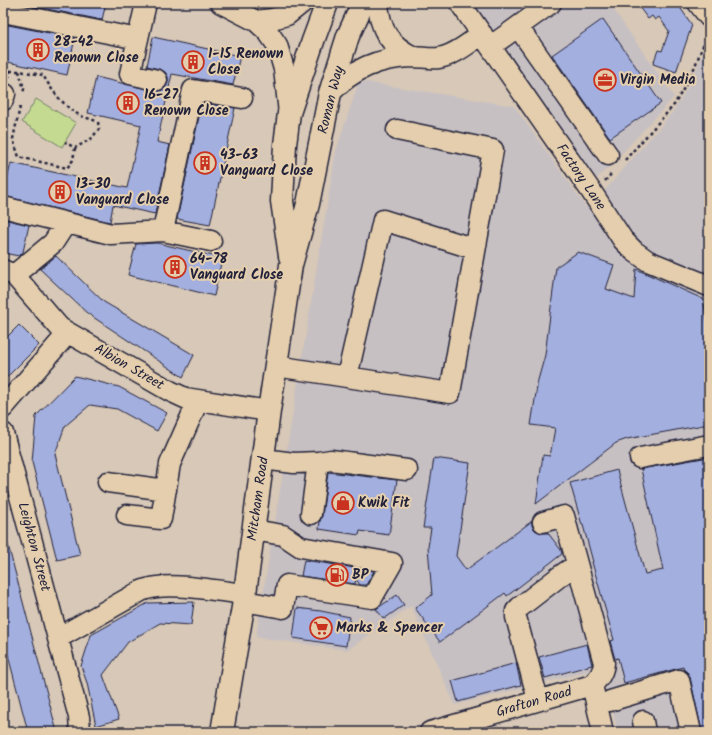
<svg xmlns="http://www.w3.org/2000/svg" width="712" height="735" font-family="Kalam,sans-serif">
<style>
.built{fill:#c7c0c3}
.green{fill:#c3da90;stroke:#727e66}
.building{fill:#a3afdf;stroke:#22223b}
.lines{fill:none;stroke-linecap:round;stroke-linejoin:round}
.minor-casing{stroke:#22223b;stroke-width:23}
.major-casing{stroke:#22223b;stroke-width:25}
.path{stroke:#22223b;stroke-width:2.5;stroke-dasharray:3 3;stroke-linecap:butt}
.minor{stroke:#e4cead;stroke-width:20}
.major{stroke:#e4cead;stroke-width:22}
.labels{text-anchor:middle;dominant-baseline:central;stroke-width:4;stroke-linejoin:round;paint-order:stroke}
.poi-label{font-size:14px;font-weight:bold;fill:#22223b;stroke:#e4cead;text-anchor:start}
.street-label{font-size:14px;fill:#22223b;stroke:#e4cead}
</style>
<rect width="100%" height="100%" fill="#d7c8b7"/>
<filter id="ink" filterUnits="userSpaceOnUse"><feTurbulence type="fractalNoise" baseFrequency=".025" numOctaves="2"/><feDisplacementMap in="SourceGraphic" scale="8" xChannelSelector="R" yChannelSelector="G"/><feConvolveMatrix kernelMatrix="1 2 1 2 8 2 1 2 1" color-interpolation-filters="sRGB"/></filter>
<g filter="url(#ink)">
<path class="built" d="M473,3h136l65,94 -62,67 -16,15z
M709,39v693h-91l-8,-31 -12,-32 -143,36 -44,-99 -64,44 -91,-13 80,-486 23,-70 155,25 72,101 21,-19 65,-75 19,-31z"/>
<path class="green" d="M36,99l40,24 -14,24 -40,-25z"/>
<path class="building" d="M17,3h89l-4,17z
M636,3h41l15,22 -16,47 -23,-8 5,-14 4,1 7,-20 -10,-14 -4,3 -3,-4 -4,3z
M603,19l58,84 -51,35 -58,-83z
M3,24l72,14 -8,37 -64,-14z
M153,37l87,19 -7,29 -61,-11 -15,68 13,3 -15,69 -42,-9 -3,17 -107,-26 8,-33 116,25 14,-63 -53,-12 8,-36 59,14h6l5,-4 2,-5v-5l-3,-5 -6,-3 -12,-3z
M202,103l33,5 -25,117 -33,-6z
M3,219l26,6 -6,27 -4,4 -16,-3z
M157,243l65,15 -8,38 -86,-21 8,-31z
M578,252l36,13 -8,24 28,10 2,-30 67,30 6,31v94l-82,15 -11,4 -80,61 7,-49 7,1 5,-28 -24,-3 7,-45 7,-25 11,-88z
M56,256l48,46 90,53 -11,22 -96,-64 -47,-44z
M19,325l20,20 -36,36v-40z
M75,376l44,11 48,26 -10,18 -40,-22 -27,-4 -25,21 -10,28 25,101 -23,5 -25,-98 4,-46z
M709,457v275h-7l-12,-55 -3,-5 -3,-2 -1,-3 -59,16 -6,-25 -3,1 -5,-18 4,-1 -22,-78h1l-10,-37h-1l-12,-42 47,-13 28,104 18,-4 -22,-101z
M434,458l36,5 -14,93 10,14 66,-49v5l3,4 6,3h7l13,17 1,4 -55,42 -2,-3 -65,49 -25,-34 17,-13 -4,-48 3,-19h-8z
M328,472l69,8 -8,55 -29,-4 -1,4 -40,-6 1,-8 2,-5z
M3,541h4l50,191h-29l-25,-96z
M304,560l26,4 44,7 -8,14h-6l-4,-6 -1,5 -54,-8z
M397,595l7,10 -20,14 -8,-10z
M194,602l-3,23 -31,-2 -32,19 -25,33 16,44 -23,7 -9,-43 -6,-17 10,-31 57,-32z
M297,608l24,3 29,6 -4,29 -53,-8z
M587,644l5,21 -47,13 -6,-21z
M516,663l5,22 -63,17 -6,-21z"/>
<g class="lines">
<g class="minor-casing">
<path id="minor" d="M146,3l-16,71 27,6
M221,3l35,18 12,11 9,13 7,24 5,44
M378,3c2,27 11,42 36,54
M460,3l131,188 32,49 11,11 14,10 61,25
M698,3l11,14
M3,12l135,27
M256,21l16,-2 15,-4 15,-12
M518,27l90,128
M491,46l60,-43
M330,93c23,-24 48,-35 82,-36 9,0 18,2 27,1 16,-3 30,-15 43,-24
M3,100l2,-6
M3,207l108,27 52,-3 48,10
M163,231l30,-141 49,8
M3,270l11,5 46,53 110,63 15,7 84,13
M14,275l39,-32 13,-20
M276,366l174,27 43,-243 -96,-20
M347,377l36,-157 92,29
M3,408l65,-75
M3,433l76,284 1,15
M640,458l69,-13
M263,459l31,4 24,-1 13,-2 76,10
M108,482l58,8
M311,514l7,-52
M127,515l34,4 9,-55 28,-63
M543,522l21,-6 40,147c-1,10 -5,15 -12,22
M244,601l39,7 4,-23 85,13 20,-35 -91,-16 -18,-12 -30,-5
M58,638l83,-47c24,-11 76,0 104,3
M592,685l11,47
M538,700l-22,-83v-6l4,-4 40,-31 16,-11
M610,701l69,-21 12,52
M643,721l2,11
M430,732l162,-47"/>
</g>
<g class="major-casing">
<path id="major" d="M290,256l-8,-55 3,-56 4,-32 24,-72 14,-38
M222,732l22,-131 25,-190 22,-146 17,-61 22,-111 18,-57 15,-33"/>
</g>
<path class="path" d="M3,69l7,2 -1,6
M10,71h9l24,4c9,16 21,32 38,41 5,2 11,3 17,6l1,7 -8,10 -16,9 -10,-6
M19,71l5,18 -1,5
M20,107l-7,32 6,18 48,11 6,-8 2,-12
M625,160l49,-55 17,-29 17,-43
M605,181l8,-9"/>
<use href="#minor" class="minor"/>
<use href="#major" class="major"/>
</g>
</g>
<defs>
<g id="building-ring" transform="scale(1.15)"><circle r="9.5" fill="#e4cead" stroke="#c8321e" stroke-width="1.5"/><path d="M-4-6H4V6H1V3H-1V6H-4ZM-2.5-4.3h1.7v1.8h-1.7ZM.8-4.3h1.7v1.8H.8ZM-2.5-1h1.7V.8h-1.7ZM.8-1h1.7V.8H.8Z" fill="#c8321e"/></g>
<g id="office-ring" transform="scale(1.15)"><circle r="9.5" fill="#e4cead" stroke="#c8321e" stroke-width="1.5"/><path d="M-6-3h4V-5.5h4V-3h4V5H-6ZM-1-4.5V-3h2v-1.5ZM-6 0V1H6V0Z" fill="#c8321e"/></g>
<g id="shop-ring" transform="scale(1.15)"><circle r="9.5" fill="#e4cead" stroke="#c8321e" stroke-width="1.5"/><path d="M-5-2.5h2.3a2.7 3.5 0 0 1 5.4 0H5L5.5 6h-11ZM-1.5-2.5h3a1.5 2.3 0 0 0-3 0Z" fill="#c8321e"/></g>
<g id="fuel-ring" transform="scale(1.15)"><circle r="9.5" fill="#e4cead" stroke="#c8321e" stroke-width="1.5"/><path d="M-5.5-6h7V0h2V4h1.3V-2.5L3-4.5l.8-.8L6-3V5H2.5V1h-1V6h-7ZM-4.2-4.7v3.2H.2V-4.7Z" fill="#c8321e"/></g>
<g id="supermarket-ring" transform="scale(1.15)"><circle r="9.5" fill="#e4cead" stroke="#c8321e" stroke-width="1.5"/><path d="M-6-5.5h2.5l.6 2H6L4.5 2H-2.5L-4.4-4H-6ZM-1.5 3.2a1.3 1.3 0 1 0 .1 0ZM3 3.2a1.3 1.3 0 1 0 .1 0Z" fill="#c8321e"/></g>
</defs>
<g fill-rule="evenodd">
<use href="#building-ring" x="38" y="50"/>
<use href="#building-ring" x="193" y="62"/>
<use href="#office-ring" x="605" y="80"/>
<use href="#building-ring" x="128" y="103"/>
<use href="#building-ring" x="205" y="163"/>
<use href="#building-ring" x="60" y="192"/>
<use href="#building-ring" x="175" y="267"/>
<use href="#shop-ring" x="343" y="503"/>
<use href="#fuel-ring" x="337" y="575"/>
<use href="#supermarket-ring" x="321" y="628"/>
</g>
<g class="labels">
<g class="poi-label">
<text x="54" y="42">28-42<tspan x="54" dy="16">Renown Close</tspan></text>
<text x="208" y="54">1-15 Renown<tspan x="208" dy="16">Close</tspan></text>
<text x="620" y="80">Virgin Media</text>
<text x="144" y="95">16-27<tspan x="144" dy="16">Renown Close</tspan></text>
<text x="220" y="155">43-63<tspan x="220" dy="16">Vanguard Close</tspan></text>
<text x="76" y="184">13-30<tspan x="76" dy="16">Vanguard Close</tspan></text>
<text x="190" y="259">64-78<tspan x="190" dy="16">Vanguard Close</tspan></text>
<text x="358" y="503">Kwik Fit</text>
<text x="352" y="575">BP</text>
<text x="336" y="628">Marks &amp; Spencer</text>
</g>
<g class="street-label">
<text transform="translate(331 100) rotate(-76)">Roman Way</text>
<text transform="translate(581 177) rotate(56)">Factory Lane</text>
<text transform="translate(129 367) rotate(30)">Albion Street</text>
<text transform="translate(258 499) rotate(-82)">Mitcham Road</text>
<text transform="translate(34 547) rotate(75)">Leighton Street</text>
<text transform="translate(534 702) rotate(-16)">Grafton Road</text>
</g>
</g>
<rect width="712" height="735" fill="none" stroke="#e4cead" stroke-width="16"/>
<rect x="8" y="8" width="696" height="719" fill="none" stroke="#22223b" stroke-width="1.5" filter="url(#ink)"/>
</svg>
